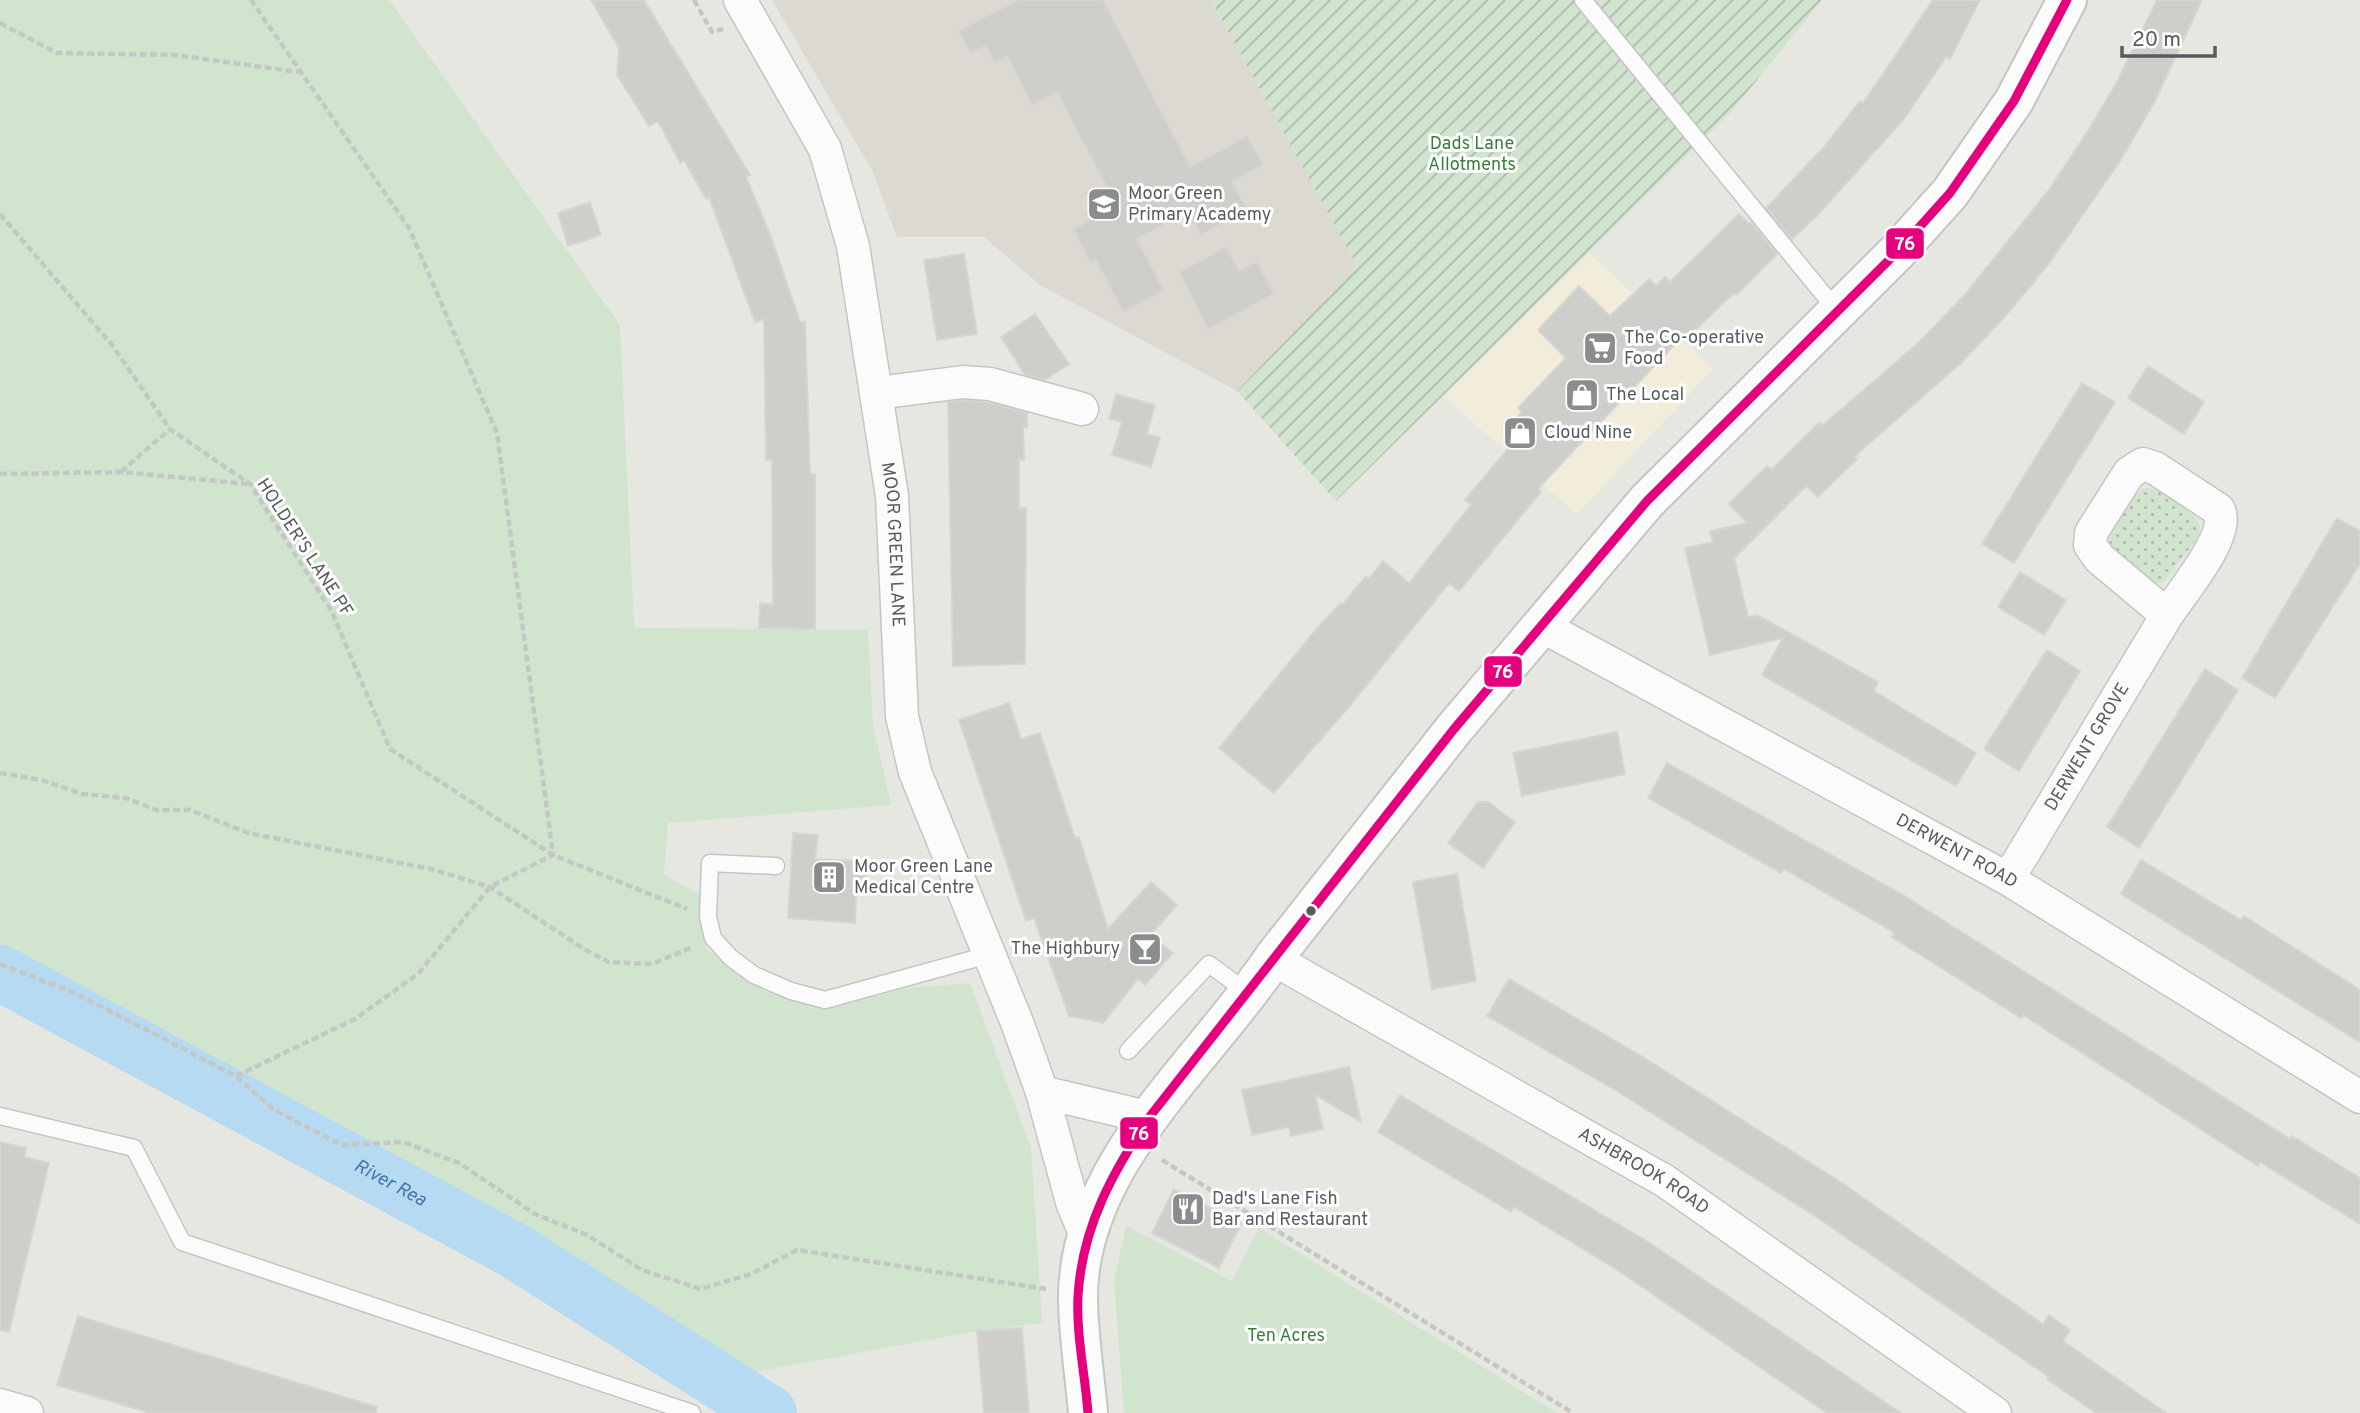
<svg xmlns="http://www.w3.org/2000/svg" width="2360" height="1413" font-family="Overpass,sans-serif">
<style>
.commercial{fill:#f2ecda}
.education{fill:#dbd9d2}
.grass{fill:url(#grass-dots)}
.park{fill:#d0e4ce}
.garden{fill:url(#garden-furrows)}
.lines{fill:none;stroke-linecap:round;stroke-linejoin:round}
.river{stroke:#b6daf1;stroke-width:56}
.building{fill:#cececb;stroke:#d6d5d2;stroke-width:2}
.service-casing{stroke:#c5c5c4;stroke-width:19}
.minor-casing{stroke:#c5c5c4;stroke-width:35}
.tertiary-casing{stroke:#c5c5c4;stroke-width:42}
.path{stroke:#c4c8c5;stroke-width:4.5;stroke-dasharray:7 3.5;stroke-linecap:butt}
.service{stroke:#fbfbfb;stroke-width:16}
.minor{stroke:#fbfbfb;stroke-width:32}
.tertiary{stroke:#fbfbfb;stroke-width:38}
.bus-1-casing{stroke:#fff;stroke-width:14}
.bus-1{stroke:#e5007d;stroke-width:9}
.bus-dot{fill:#585c60;stroke:#fff;stroke-width:2.5}
.labels{text-anchor:middle;dominant-baseline:central;stroke-width:6;stroke-linejoin:round;paint-order:stroke}
.park-label{font-size:18px;fill:#397e3b;stroke:#fff}
.poi-label{font-size:18px;fill:#585c60;stroke:#fff;text-anchor:start}
.street-label{font-size:18px;fill:#585c60;stroke:#fff}
.water-label{font-size:19px;font-style:italic;fill:#4276a8;stroke:#fff}
.line-badge{stroke:#fff;stroke-width:2.5}
.badge-label{font-size:19px;text-anchor:middle;font-weight:bold;fill:#fff}
</style>
<defs>
<pattern id="grass-dots" width="8" height="8" patternUnits="userSpaceOnUse" patternTransform="scale(1.75)"><rect width="8" height="8" fill="#d0e4ce"/><path d="M2 2h.1M6 6h.1" fill="none" stroke="#acbcab" stroke-width="1.8" stroke-linecap="round"/></pattern>
<pattern id="garden-furrows" width="10" height="10" patternUnits="userSpaceOnUse" patternTransform="scale(1.75)"><rect width="10" height="10" fill="#d0e4ce"/><path d="M-1 1l2-2M0 10L10 0M9 11l2-2" fill="none" stroke="#acbcab"/></pattern>
</defs>
<rect width="100%" height="100%" fill="#e7e7e2"/>
<path class="commercial" d="M1589,253l124,116 -136,145 -133,-117z"/>
<path class="education" d="M772,0h439l146,266 -120,125 -197,-106 -56,-48h-87l-24,-65z"/>
<path class="grass" d="M2145,488c16,0 51,24 55,39l-2,10 -35,46 -13,-2 -41,-38c-2,-15 22,-49 36,-55z"/>
<path class="park" d="M0,0h389l231,325 14,303 234,2 5,95 18,80 -223,18 -4,52 40,22 2,52 59,42 66,17 76,-20 63,-5 61,165 11,175 -65,8 -259,48 -203,-128 -515,-278z
M1126,1226l106,55 27,-53 298,185h-433l-10,-132z"/>
<path class="garden" d="M1211,0h611l-91,112 -395,389 -99,-110 120,-125z"/>
<g class="lines">
<path class="river" id="s1" d="M0,973l515,278 254,162"/>
</g>
<path class="building" d="M591,0h53l106,175 -4,2 25,60 29,85h5l5,152h5v155l-56,-1 1,-25 13,1 -1,-144h-6l-2,-141 -9,3 -46,-125 -3,2 -22,-39 -4,3 -22,-42 -9,5 -32,-51 2,-27z
M1018,0h85l87,167 57,-31 16,29 -31,16 15,29 -46,25 -13,-23 -51,27 27,52 -41,21 -27,-52 -6,3 -17,-34 44,-23 -60,-114 -25,13 -25,-49 -12,7 -9,-18 -15,8 -12,-22z
M1933,0h47l-30,59 -4,-2 -42,62 -88,98 -24,22 -26,-31 58,-61 36,-46 3,2z
M2157,0h45l-47,101 -35,60 -72,104 -46,55 -42,44 -106,93 3,2 -39,38 -12,-11 -72,72 14,59 9,-2 121,67 -4,9 102,62 -20,33 -194,-111 21,-37 -73,17 -25,-107 28,-6 -3,-11 37,-8 -18,-19 38,-38 4,4 49,-48 3,3 93,-80 47,-48 86,-107 39,-59 29,-49z
M590,202l11,33 -33,11 -10,-33z
M1739,214l10,10 2,-2 26,32 -41,41 -2,-2 -49,47 -3,-3 -107,112 -37,40 3,3 -82,99 -10,-8 -96,119 -79,91 -55,-45 99,-121 23,-24 2,1 23,-28 3,3 14,-18 26,22 62,-78 -6,-5 50,-60 -10,-10 17,-18 -4,-4 48,-50 -28,-28 41,-44 31,30 39,-37 7,7 9,-9 5,5z
M1226,247l13,24 18,-9 17,32 -66,35 -29,-57z
M964,254l13,80 -40,6 -13,-80z
M1035,314l34,50 -24,16 -20,-5 -24,-38z
M2148,366l56,36 -20,32 -56,-36z
M2082,383l33,19 -101,161 -32,-19z
M1116,394l39,11 -8,29 13,4 -9,29 -39,-12 10,-33 -13,-3z
M963,400l24,2 40,11v14h-4l1,33h-5v48h7l-1,156 -72,2 -5,-264z
M2337,518l23,13v33l-85,134 -33,-20z
M2020,572l46,28 -22,35 -46,-28z
M2047,650l33,21 -61,100 -35,-22z
M2205,669l33,21 -99,158 -32,-21z
M1009,703l12,36 19,-6 35,105 4,-1 29,92 43,-47 26,23 -27,30 23,18 -28,32 -7,-6 -35,44 -34,-7 -35,-98 -8,3 -67,-201z
M1617,732l8,42 -103,22 -9,-43z
M1667,763l236,132 387,244 2,-3 68,42v46l-100,-62 -2,4 -235,-151 -2,3 -129,-81 3,-4 -111,-64 -3,4 -133,-75z
M1478,802h10l27,20 -32,46 -35,-25z
M793,833l25,2 -3,24 52,2 -1,33 -10,-1 -1,30 -67,-5z
M2141,860l100,60 3,-4 116,74v52l-239,-148z
M1457,874l19,107 -44,8 -19,-107z
M1509,979l134,78 202,128 198,139 6,-9 21,15 -7,11 103,72h-70l-49,-34 2,-2 -237,-163 -197,-124 -128,-74z
M1349,1067l12,55 -46,-27 8,34 -32,7 -2,-9 -37,8 -10,-45z
M1400,1095l245,145 256,173h-74l-211,-144 -102,-62 -3,5 -133,-80z
M0,1142l26,6 -2,9 25,6 -40,169 -9,-2z
M1174,1189l67,35 -22,44 -67,-35z
M78,1316l299,91 -1,6h-226l-93,-28z
M1022,1328l7,85h-45l-7,-82z"/>
<g class="lines">
<g class="service-casing">
<path id="service" d="M1583,0l255,312
M776,866l-66,-3 -2,54 5,21 17,19 24,18 37,16 34,9 163,-45
M1128,1051l81,-87 39,29
M0,1116l134,32 48,94 510,171"/>
</g>
<g class="minor-casing">
<g id="minor">
<path id="s2" d="M740,0l85,149 28,97 39,250 10,220 13,56 103,253 24,67 30,110 15,36"/>
<path d="M877,393l86,-11 27,2 92,25"/>
<path id="s3" d="M1540,625l468,254 352,218"/>
<path id="s4" d="M2008,879l159,-264 -68,-57 -9,-13 1,-12 38,-60 14,-9 12,4 64,42c12,25 -37,82 -52,105"/>
<path id="s5" d="M1275,956l14,12 376,213 330,232"/>
<path d="M1042,1092l109,26"/>
<path d="M0,1405l27,8"/>
</g>
</g>
<g class="tertiary-casing">
<path id="tertiary" d="M1088,1413c-3,-38 -10,-78 -10,-117 1,-134 128,-236 197,-340l179,-227 193,-228 250,-249 53,-59 64,-92 53,-101"/>
</g>
<path class="path" d="M694,0l18,32 11,-3
M0,23l57,30 118,2 124,17
M0,214l112,131 58,84 80,55 82,128 58,137 163,106 134,54
M121,472l49,-43
M0,474l121,-2 128,12
M0,773l42,7 40,14 44,4 30,12h34l58,23 183,36 59,18 94,62 25,13 43,2 40,-17
M0,964l75,29 161,83 38,34 68,35 61,-3 56,21 76,51 52,21 55,35 59,19 50,-15 46,-24 249,39
M236,1076l119,-57 63,-45 72,-87 63,-32 -56,-422 -88,-205 -158,-228
M1162,1160l411,253"/>
<use href="#service" class="service"/>
<use href="#minor" class="minor"/>
<use href="#tertiary" class="tertiary"/>
<g class="bus-1-casing">
<path id="bus-1" d="M1088,1413c-3,-39 -12,-79 -10,-117 4,-69 35,-125 73,-181l303,-386 193,-228 250,-249 53,-59 64,-92 53,-101"/>
</g>
<use href="#bus-1" class="bus-1"/>
</g>
<defs>
<g id="school-square" transform="scale(1.75)"><rect x="-9" y="-9" width="18" height="18" rx="4" fill="#8a8d8e" stroke="#fff"/><path d="M0-5L7-2L0 1L-7-2ZM-4 1L0 2.5L4 1V4Q0 6-4 4Z" fill="#fff"/></g>
<g id="supermarket-square" transform="scale(1.75)"><rect x="-9" y="-9" width="18" height="18" rx="4" fill="#8a8d8e" stroke="#fff"/><path d="M-6-5.5h2.5l.6 2H6L4.5 2H-2.5L-4.4-4H-6ZM-1.5 3.2a1.3 1.3 0 1 0 .1 0ZM3 3.2a1.3 1.3 0 1 0 .1 0Z" fill="#fff"/></g>
<g id="shop-square" transform="scale(1.75)"><rect x="-9" y="-9" width="18" height="18" rx="4" fill="#8a8d8e" stroke="#fff"/><path d="M-5-2.5h2.3a2.7 3.5 0 0 1 5.4 0H5L5.5 6h-11ZM-1.5-2.5h3a1.5 2.3 0 0 0-3 0Z" fill="#fff"/></g>
<g id="building-square" transform="scale(1.75)"><rect x="-9" y="-9" width="18" height="18" rx="4" fill="#8a8d8e" stroke="#fff"/><path d="M-4-6H4V6H1V3H-1V6H-4ZM-2.5-4.3h1.7v1.8h-1.7ZM.8-4.3h1.7v1.8H.8ZM-2.5-1h1.7V.8h-1.7ZM.8-1h1.7V.8H.8Z" fill="#fff"/></g>
<g id="bar-square" transform="scale(1.75)"><rect x="-9" y="-9" width="18" height="18" rx="4" fill="#8a8d8e" stroke="#fff"/><path d="M-6-5H6L.8 .8V4.5H3.5V6h-7V4.5H-.8V.8Z" fill="#fff"/></g>
<g id="restaurant-square" transform="scale(1.75)"><rect x="-9" y="-9" width="18" height="18" rx="4" fill="#8a8d8e" stroke="#fff"/><path d="M-5-6h1v4h1v-4h1v4h1v-4h1v5L-1.5 .5V6h-2V.5L-5-1ZM5-6V6H3V1.5H1.5Q1.5-4 5-6Z" fill="#fff"/></g>
</defs>
<g fill-rule="evenodd">
<use href="#school-square" x="1104" y="204"/>
<use href="#supermarket-square" x="1600" y="348"/>
<use href="#shop-square" x="1582" y="395"/>
<use href="#shop-square" x="1520" y="433"/>
<use href="#building-square" x="829" y="877"/>
<use href="#bar-square" x="1145" y="949"/>
<use href="#restaurant-square" x="1188" y="1209"/>
</g>
<circle class="bus-dot" cx="1311" cy="911" r="6"/>
<g class="labels">
<g class="park-label">
<text x="1472" y="144">Dads Lane<tspan x="1472" dy="21">Allotments</tspan></text>
<text x="1286" y="1336">Ten Acres</text>
</g>
<g class="poi-label">
<text x="1128" y="194">Moor Green<tspan x="1128" dy="21">Primary Academy</tspan></text>
<text x="1624" y="338">The Co-operative<tspan x="1624" dy="21">Food</tspan></text>
<text x="1606" y="395">The Local</text>
<text x="1544" y="433">Cloud Nine</text>
<text x="854" y="867">Moor Green Lane<tspan x="854" dy="21">Medical Centre</tspan></text>
<text x="1120" y="949" text-anchor="end">The Highbury</text>
<text x="1212" y="1199">Dad's Lane Fish<tspan x="1212" dy="21">Bar and Restaurant</tspan></text>
</g>
<g class="street-label">
<text stroke="none"><textPath href="#s2" startOffset="574">MOOR GREEN LANE</textPath></text>
<text transform="translate(304 548) rotate(57)">HOLDER'S LANE PF</text>
<text stroke="none"><textPath href="#s4" startOffset="154">DERWENT GROVE</textPath></text>
<text stroke="none"><textPath href="#s3" startOffset="474">DERWENT ROAD</textPath></text>
<text stroke="none"><textPath href="#s5" startOffset="427">ASHBROOK ROAD</textPath></text>
</g>
<g class="water-label">
<text stroke="none"><textPath href="#s1" startOffset="443">River Rea</textPath></text>
</g>
</g>
<g class="line-badge">
<rect x="1885" y="227" width="40" height="33" rx="7" fill="#e5007d"/>
<rect x="1483" y="655" width="40" height="33" rx="7" fill="#e5007d"/>
<rect x="1119" y="1116" width="40" height="34" rx="7" fill="#e5007d"/>
</g>
<g class="badge-label">
<text x="1905" y="250">76</text>
<text x="1503" y="678">76</text>
<text x="1139" y="1140">76</text>
</g>
<path d="M2122 46v10h93v-10" fill="none" stroke="#585c60" stroke-width="3.5"/>
<text x="2132" y="46" font-size="21" fill="#585c60" stroke="#ffffff" stroke-width="5" paint-order="stroke">20 m</text>
</svg>
